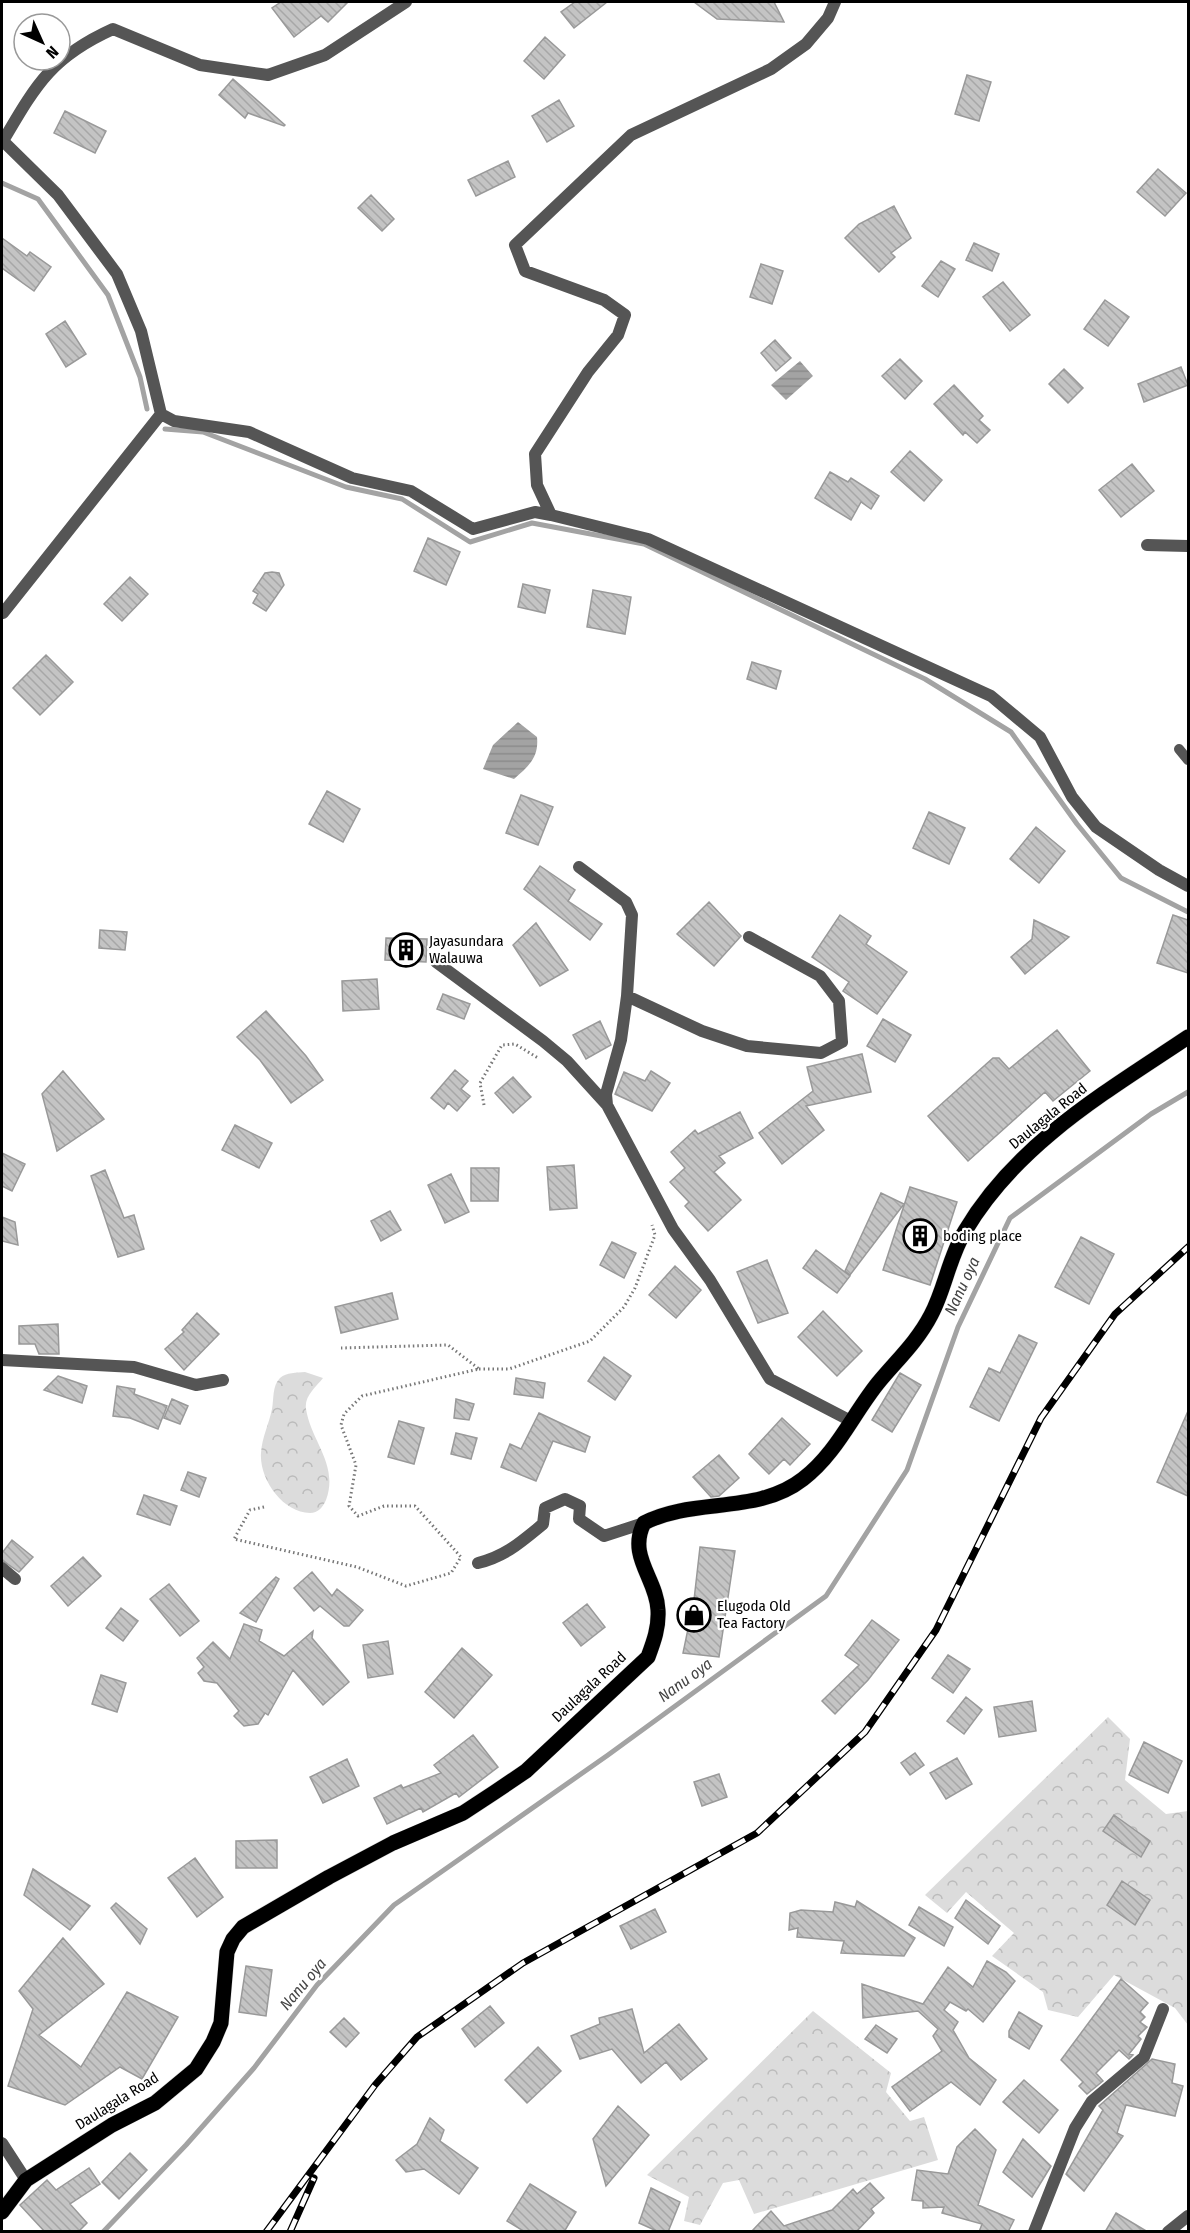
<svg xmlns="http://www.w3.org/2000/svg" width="1190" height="2233" font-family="'Fira Sans Condensed',sans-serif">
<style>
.forest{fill:url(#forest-crowns)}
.water{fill:url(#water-rules)}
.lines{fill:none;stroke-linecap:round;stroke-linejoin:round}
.stream{stroke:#a3a3a3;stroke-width:5}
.building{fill:url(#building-back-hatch);stroke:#999;stroke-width:1.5}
.primary-casing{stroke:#dbdbdb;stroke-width:16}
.path{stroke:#777;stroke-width:3;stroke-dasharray:1.5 3;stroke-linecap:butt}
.service{stroke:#555;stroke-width:10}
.minor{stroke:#555;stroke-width:12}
.primary{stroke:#000;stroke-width:15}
.rail-casing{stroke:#000;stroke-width:7}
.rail{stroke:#fff;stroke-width:4.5;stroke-dasharray:14;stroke-linecap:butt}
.labels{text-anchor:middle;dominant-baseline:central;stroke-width:4.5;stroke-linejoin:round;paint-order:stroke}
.poi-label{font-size:15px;fill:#000;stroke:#fff;text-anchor:start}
.street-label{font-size:15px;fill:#000;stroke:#fff}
.water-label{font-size:16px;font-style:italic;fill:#444;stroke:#fff}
</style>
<defs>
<pattern id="forest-crowns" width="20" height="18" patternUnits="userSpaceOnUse" patternTransform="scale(1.5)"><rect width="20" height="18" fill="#dcdcdc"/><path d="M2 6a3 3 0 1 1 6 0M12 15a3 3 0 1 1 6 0" fill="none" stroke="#bbb"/></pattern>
<pattern id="water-rules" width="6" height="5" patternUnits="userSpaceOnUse" patternTransform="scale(1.5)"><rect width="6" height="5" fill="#a3a3a3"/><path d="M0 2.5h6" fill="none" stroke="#8b8b8b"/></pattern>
<pattern id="building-back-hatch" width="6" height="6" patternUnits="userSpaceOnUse" patternTransform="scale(1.5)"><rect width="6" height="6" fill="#c4c4c4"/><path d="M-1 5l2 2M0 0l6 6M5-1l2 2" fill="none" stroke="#a7a7a7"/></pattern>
</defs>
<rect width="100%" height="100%" fill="#fff"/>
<path class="forest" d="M305,1372l18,6c-7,9 -19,18 -17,31 5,32 33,56 20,91 -3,7 -8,13 -16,13 -27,0 -51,-34 -49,-60 1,-16 8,-29 11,-44 2,-10 0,-23 8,-31 7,-6 16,-5 25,-6z
M1108,1717l22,22 -5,41 41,34 22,-3v214l-13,-17 -61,-33 -36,42 -30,-7 -5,-18 -51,-36 22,-23 -48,-41 -19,21 -22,-18z
M813,2011l78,62 -5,19 24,29 14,-4 14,43 -184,54 -15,-34 -16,3 -23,42 -16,-4 5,-24 -42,-22z"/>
<path class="water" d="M800,361l13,15 -27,24 -15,-15z
M518,722l19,15c2,20 -8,29 -23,42l-31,-10 10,-24z"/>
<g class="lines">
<path class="stream" d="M2,183l36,16 70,96 32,82 7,32
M165,429l38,3 143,55 56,12 68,43 62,-19 112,21 281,135 86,53 66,92 44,54 67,34
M103,2232l83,-87 68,-77 63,-83 77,-80 214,-150 218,-159 81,-126 51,-143 52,-109 141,-104 37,-22"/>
</g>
<path class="building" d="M281,2h67l-20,20 -7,-6 -27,21 -22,-29z
M575,2h32l-33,26 -13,-16z
M694,2h80l10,20 -67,-3z
M545,37l20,18 -21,24 -20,-18z
M967,75l24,7 -12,39 -24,-7z
M233,79l52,46 -1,1 -36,-13 -3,5 -26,-23z
M559,100l15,26 -27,16 -15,-26z
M65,111l41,20 -11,22 -41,-20z
M508,161l7,16 -39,19 -8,-16z
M1158,169l28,24 -21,23 -28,-24z
M371,195l23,24 -12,12 -24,-23z
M894,206l17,32 -20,15 4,4 -16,15 -34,-34 14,-14z
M2,238l25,18 3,-4 21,15 -17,24 -32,-23z
M974,243l25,11 -7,17 -26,-11z
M941,261l14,8 -17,28 -16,-11z
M761,264l22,7 -11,33 -22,-7z
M1003,282l27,33 -20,16 -27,-34z
M1105,300l24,17 -21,29 -24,-17z
M65,321l21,33 -20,13 -20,-33z
M775,340l16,18 -15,13 -15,-18z
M900,359l22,22 -17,18 -23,-23z
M1181,367l7,18 -44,17 -6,-18z
M1064,369l19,19 -15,15 -19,-19z
M954,385l29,31 -4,4 11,10 -13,13 -12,-11 -2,3 -29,-31z
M910,451l32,29 -18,21 -33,-29z
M1132,464l22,27 -33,26 -22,-27z
M830,472l18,10 3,-4 28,18 -8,13 -10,-7 -10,18 -36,-22z
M428,538l32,14 -14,33 -32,-14z
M272,572l7,1 5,12 -18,26 -13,-8 5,-9 -5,-3 12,-18z
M130,577l18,17 -26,27 -18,-17z
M523,584l27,6 -5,23 -27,-6z
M593,590l38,7 -6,37 -38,-7z
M46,655l27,27 -33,33 -27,-27z
M752,662l29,9 -5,18 -29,-10z
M327,791l33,18 -17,33 -34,-18z
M521,795l32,12 -15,38 -32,-12z
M929,812l36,16 -16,36 -36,-16z
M1036,827l29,24 -26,32 -29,-24z
M540,866l35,24 -7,11 34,23 -12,16 -66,-51z
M709,902l32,34 -27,30 -37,-32z
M840,915l31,21 -5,8 41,28 -30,42 -34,-23 6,-9 -37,-25z
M1173,915l15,5v53l-31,-10z
M1034,920l35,17 -44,37 -14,-17 21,-18z
M536,923l32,47 -28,16 -27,-41z
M100,930l27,2 -2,18 -26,-2z
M386,938l41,1 -1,23 -41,-2z
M377,979l2,30 -36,2 -1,-30z
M443,994l27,10 -6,15 -27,-10z
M266,1011l40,45 17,24 -32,23 -31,-43 -23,-23z
M883,1019l28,16 -16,27 -28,-16z
M600,1021l11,24 -25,14 -13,-24z
M1057,1030l33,41 -37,30 -8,-9 -77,69 -40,-45 65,-58h6l10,11z
M862,1054l9,38 -65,14 18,24 -42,34 -23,-31 54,-42 -6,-24z
M455,1070l13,11 -7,8 9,7 -13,15 -9,-8 -4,6 -13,-11z
M63,1071l41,48 -47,32 -15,-57z
M651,1071l19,12 -18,28 -37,-17 9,-22 21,9z
M513,1077l18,20 -18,16 -18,-20z
M740,1112l13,26 -34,18 6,7 -11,9 27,28 -33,31 -23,-25 4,-4 -19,-20 15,-14 -14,-16 24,-22 3,4z
M235,1125l37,18 -13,25 -37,-18z
M2,1153l23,11 -13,27 -10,-5z
M574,1165l3,43 -27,2 -3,-43z
M471,1168h28l-1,33h-27z
M105,1170l19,48 10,-3 10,34 -26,8 -27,-81z
M451,1174l18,38 -24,11 -17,-38z
M910,1187l47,15 -27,83 -47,-15z
M881,1193l23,11 -54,71 -5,-4z
M390,1211l11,19 -20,11 -10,-20z
M2,1217l13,5 3,23 -16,-4z
M1081,1237l33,17 -25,50 -34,-17z
M612,1242l24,11 -12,25 -24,-13z
M816,1250l34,26 -13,17 -34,-25z
M767,1260l21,53 -30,10 -21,-51z
M675,1266l26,24 -25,28 -27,-23z
M392,1293l6,26 -57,14 -6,-26z
M823,1311l39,40 -25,25 -39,-39z
M197,1313l22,21 -35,36 -19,-21 19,-17 -2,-2z
M58,1324l1,30h-20l-4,-10h-16v-18z
M1019,1335l18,8 -38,78 -29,-14 19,-39 11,5z
M604,1357l27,19 -16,24 -27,-19z
M900,1373l21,12 -29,47 -20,-12z
M58,1376l29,10 -5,17 -38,-13z
M516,1378l29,5 -2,15 -29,-4z
M117,1386l18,3 -1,5 33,12 -9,23 -28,-11 -17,-2z
M172,1399l16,7 -8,18 -16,-6z
M456,1399l18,5 -5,16 -15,-2z
M1188,1411v85l-31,-14z
M539,1413l51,24 -5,15 -32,-11 -17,40 -35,-14 9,-23 11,5z
M782,1418l28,26 -20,21 -6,-6 -15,15 -20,-20z
M399,1421l25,7 -10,36 -26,-7z
M456,1433l21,5 -6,21 -20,-5z
M719,1455l20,23 -20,18 -8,1 -18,-20z
M188,1472l18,6 -7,19 -18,-7z
M144,1495l33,11 -7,19 -33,-11z
M12,1540l21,17 -14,15 -17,-12v-7z
M700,1547l35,4 -16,106 -36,-4 11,-53z
M83,1557l18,19 -33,30 -17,-20z
M312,1572l20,24 5,-7 26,21 -14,16h-5l-24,-20 -6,5 -20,-23z
M276,1577l3,2 -23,43 -16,-9z
M169,1584l30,37 -19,15 -30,-37z
M587,1604l18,23 -24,19 -18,-23z
M121,1608l17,13 -15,20 -17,-13z
M872,1620l27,20 -31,40 -33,34 -13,-13 37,-36 -14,-10z
M244,1624l18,6 -3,11 25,15 29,-25 -1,7 37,44 -26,23 -30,-35 -25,45 -3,-2 -7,11 -14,2 -10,-10 5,-5 -22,-28 -13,-2 -6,-8 6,-6 -7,-9 16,-16 17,17z
M388,1641l5,33 -25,4 -5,-33z
M462,1648l30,27 -38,43 -29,-26z
M948,1655l22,14 -17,24 -21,-15z
M101,1675l25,8 -9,29 -25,-8z
M966,1697l16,13 -18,24 -17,-13z
M1032,1701l4,30 -37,6 -5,-30z
M473,1735l25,32 -39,30 -3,-4 -33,19 -2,-4 -34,16 -13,-26 27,-13 2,3 38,-15 -7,-8z
M1144,1742l38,19 -14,32 -39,-18z
M915,1753l9,12 -14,10 -9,-12z
M957,1758l15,26 -26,15 -16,-26z
M347,1759l12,27 -36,17 -13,-26z
M719,1774l8,23 -25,9 -8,-24z
M1114,1815l36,26 -9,16 -38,-26z
M277,1840v28h-41v-27z
M195,1858l28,39 -26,20 -29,-39z
M33,1869l57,37 -20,24 -46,-35z
M1122,1881l28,19 -15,25 -28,-20z
M966,1900l34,26 -12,18 -33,-26z
M857,1901l58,37 -11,18 -63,-3 3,-12 -47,-4 1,-9 -9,2 1,-17 11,-3 32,2 2,-10 20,5z
M116,1903l31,26 -7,15 -29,-36z
M919,1907l34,20 -9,19 -35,-21z
M655,1909l11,23 -35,17 -11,-23z
M63,1938l41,46 -65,51 42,32 46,-75 51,25 -36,62 -22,-12 -55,38 -57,-19 25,-77 -14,-18z
M987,1961l19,11 9,9 -32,41 -15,-13 -2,2 -16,-9 -6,8 14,12 -5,8 16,28 27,22 -16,25 -29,-23 -41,29 -18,-24 50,-36 -9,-15 5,-7 -20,-18 -55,7 -1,-34 61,20 25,-37 25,20z
M246,1966l26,4 -6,46 -27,-4z
M1121,1979l27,24 -8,9 5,5 -5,5 7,5 -9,9 3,3 -12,15 4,1 -4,4 -10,-9 -23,23 7,8 -16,13 -8,-8 4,-4 -22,-22z
M490,2006l14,17 -29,24 -13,-18z
M632,2009l12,44 35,-29 28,35 -26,21 -15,-18 -25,21 -29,-34 -32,10 -9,-23 29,-12 -1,-6z
M1019,2012l23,14 -13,23 -20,-12v-6z
M344,2018l15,15 -13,14 -16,-15z
M876,2025l21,14 -10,14 -22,-14z
M538,2047l23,24 -34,32 -22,-23z
M1152,2059l23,5 -3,19 11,3 -8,30 -49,-11 -9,28 6,3 -39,55 -18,-17 37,-64 -4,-4z
M1024,2080l34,30 -19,23 -36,-31z
M618,2106l31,29 -43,51 -13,-47z
M430,2118l14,12 -4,11 38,27 -19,26 -35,-25 -18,3 -10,-12 21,-16z
M975,2129l21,21 -18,55 36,15 -6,12h-29l3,-8 -40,-11 2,-6 -21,1v-7l-11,-1 5,-30 31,4 9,-27z
M1023,2139l28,27 -19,31 -29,-25z
M130,2153l17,17 -28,29 -17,-17z
M89,2168l11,16 -30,20 17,19 -9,9h-33l-25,-27 27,-25 9,10z
M870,2183l14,15 -13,11 3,4 -18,19h-105l20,-21 13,15 48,-16 21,-21 4,5z
M530,2184l46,28 -12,20h-39l-18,-11z
M651,2188l29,14 -12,30h-9l-20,-9z
M1116,2213l32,19h-43z"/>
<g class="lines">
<g class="primary-casing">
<path id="primary" d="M2,2212l24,-32 86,-55 43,-22 41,-34 17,-27 8,-19 6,-71 6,-13 10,-12 86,-50 64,-34 70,-30 32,-21 31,-21 122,-114c6,-16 11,-30 10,-47 -1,-31 -31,-54 -14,-87 50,-26 113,-8 159,-44 33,-25 50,-65 75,-96 19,-23 39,-41 53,-68 14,-26 18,-58 34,-84 52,-88 141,-139 223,-194"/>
</g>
<path class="path" d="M484,1105l-4,-22 22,-38 13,-1 23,14
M479,1369h30l81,-28 34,-34 11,-19 20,-53 -3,-10
M264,1507l-14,3 -16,29 123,28 49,19 45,-13 10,-16 -46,-51h-31l-26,10 -9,-10 7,-41 -15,-40 3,-11 18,-18 117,-27 -31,-24 -107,3"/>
<path class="service" d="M1179,749l9,11"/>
<path class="minor" d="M835,2l-7,16 -22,26 -35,25 -140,66 -116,110 10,26 79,29 21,15 -7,20 -30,37 -53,82 2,31 14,30 97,24 343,157 49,41 32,60 24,30 63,43 29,16
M2,140l56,55 59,79 24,57 20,83 13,7 75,11 103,46 59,13 62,38 62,-17 16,3
M3,141c33,-56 48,-84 110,-112l87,36 68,10 57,-20 81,-53
M1147,545l41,1
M3,613l158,-199
M579,867l47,35 6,13 -5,81
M749,937l71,39 19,25 3,41 -21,11 -74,-7 -45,-15 -75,-35 -6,44 -15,54 1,11 66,124 37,51 60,99 81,42
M436,962l107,79 24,20 40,44
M2,1360l132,7 62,18 27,-5
M478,1563c28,-7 43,-21 65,-39l2,-16 20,-9 15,7 -1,13 25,17 40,-13
M2,1568l13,11
M2,2143l24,37
M1034,2232l41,-104 17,-27 52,-44 19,-48
M1168,2232l20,-16"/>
<use href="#primary" class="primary"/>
<g class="rail-casing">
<path id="rail" d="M266,2232l109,-147 42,-48 106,-74 234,-130 108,-101 71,-102 105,-212 74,-104 73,-67
M290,2232l24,-54"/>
</g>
<use href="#rail" class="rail"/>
</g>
<defs>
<g id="building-ring" transform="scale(1.725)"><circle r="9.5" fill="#fff" stroke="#000" stroke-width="1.5"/><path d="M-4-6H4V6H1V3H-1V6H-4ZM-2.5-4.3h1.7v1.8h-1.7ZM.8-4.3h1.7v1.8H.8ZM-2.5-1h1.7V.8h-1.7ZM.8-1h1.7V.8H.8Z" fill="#000"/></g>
<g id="shop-ring" transform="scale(1.725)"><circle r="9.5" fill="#fff" stroke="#000" stroke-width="1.5"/><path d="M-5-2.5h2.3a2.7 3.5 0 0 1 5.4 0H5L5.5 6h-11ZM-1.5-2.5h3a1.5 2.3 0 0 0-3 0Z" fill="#000"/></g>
</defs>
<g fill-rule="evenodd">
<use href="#building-ring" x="406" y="950"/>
<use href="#building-ring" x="920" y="1236"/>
<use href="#shop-ring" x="694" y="1615"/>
</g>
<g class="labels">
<g class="poi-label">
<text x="429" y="941">Jayasundara<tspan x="429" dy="17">Walauwa</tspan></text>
<text x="943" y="1236">boding place</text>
<text x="717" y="1606">Elugoda Old<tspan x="717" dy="17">Tea Factory</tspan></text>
</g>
<g class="street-label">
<text transform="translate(1048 1116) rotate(-39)">Daulagala Road</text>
<text transform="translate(589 1687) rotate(-43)">Daulagala Road</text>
<text transform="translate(117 2101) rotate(-32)">Daulagala Road</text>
</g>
<g class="water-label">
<text transform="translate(962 1286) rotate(-65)">Nanu oya</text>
<text transform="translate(685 1680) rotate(-36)">Nanu oya</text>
<text transform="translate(303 1984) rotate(-50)">Nanu oya</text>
</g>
</g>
<rect width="1190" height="2233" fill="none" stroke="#000000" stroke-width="6"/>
<g transform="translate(42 42) rotate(135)"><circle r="28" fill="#ffffff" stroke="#999999" stroke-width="1.5"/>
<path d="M0-4.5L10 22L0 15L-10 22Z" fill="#000000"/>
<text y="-9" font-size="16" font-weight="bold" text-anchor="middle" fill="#000000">N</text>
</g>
</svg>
